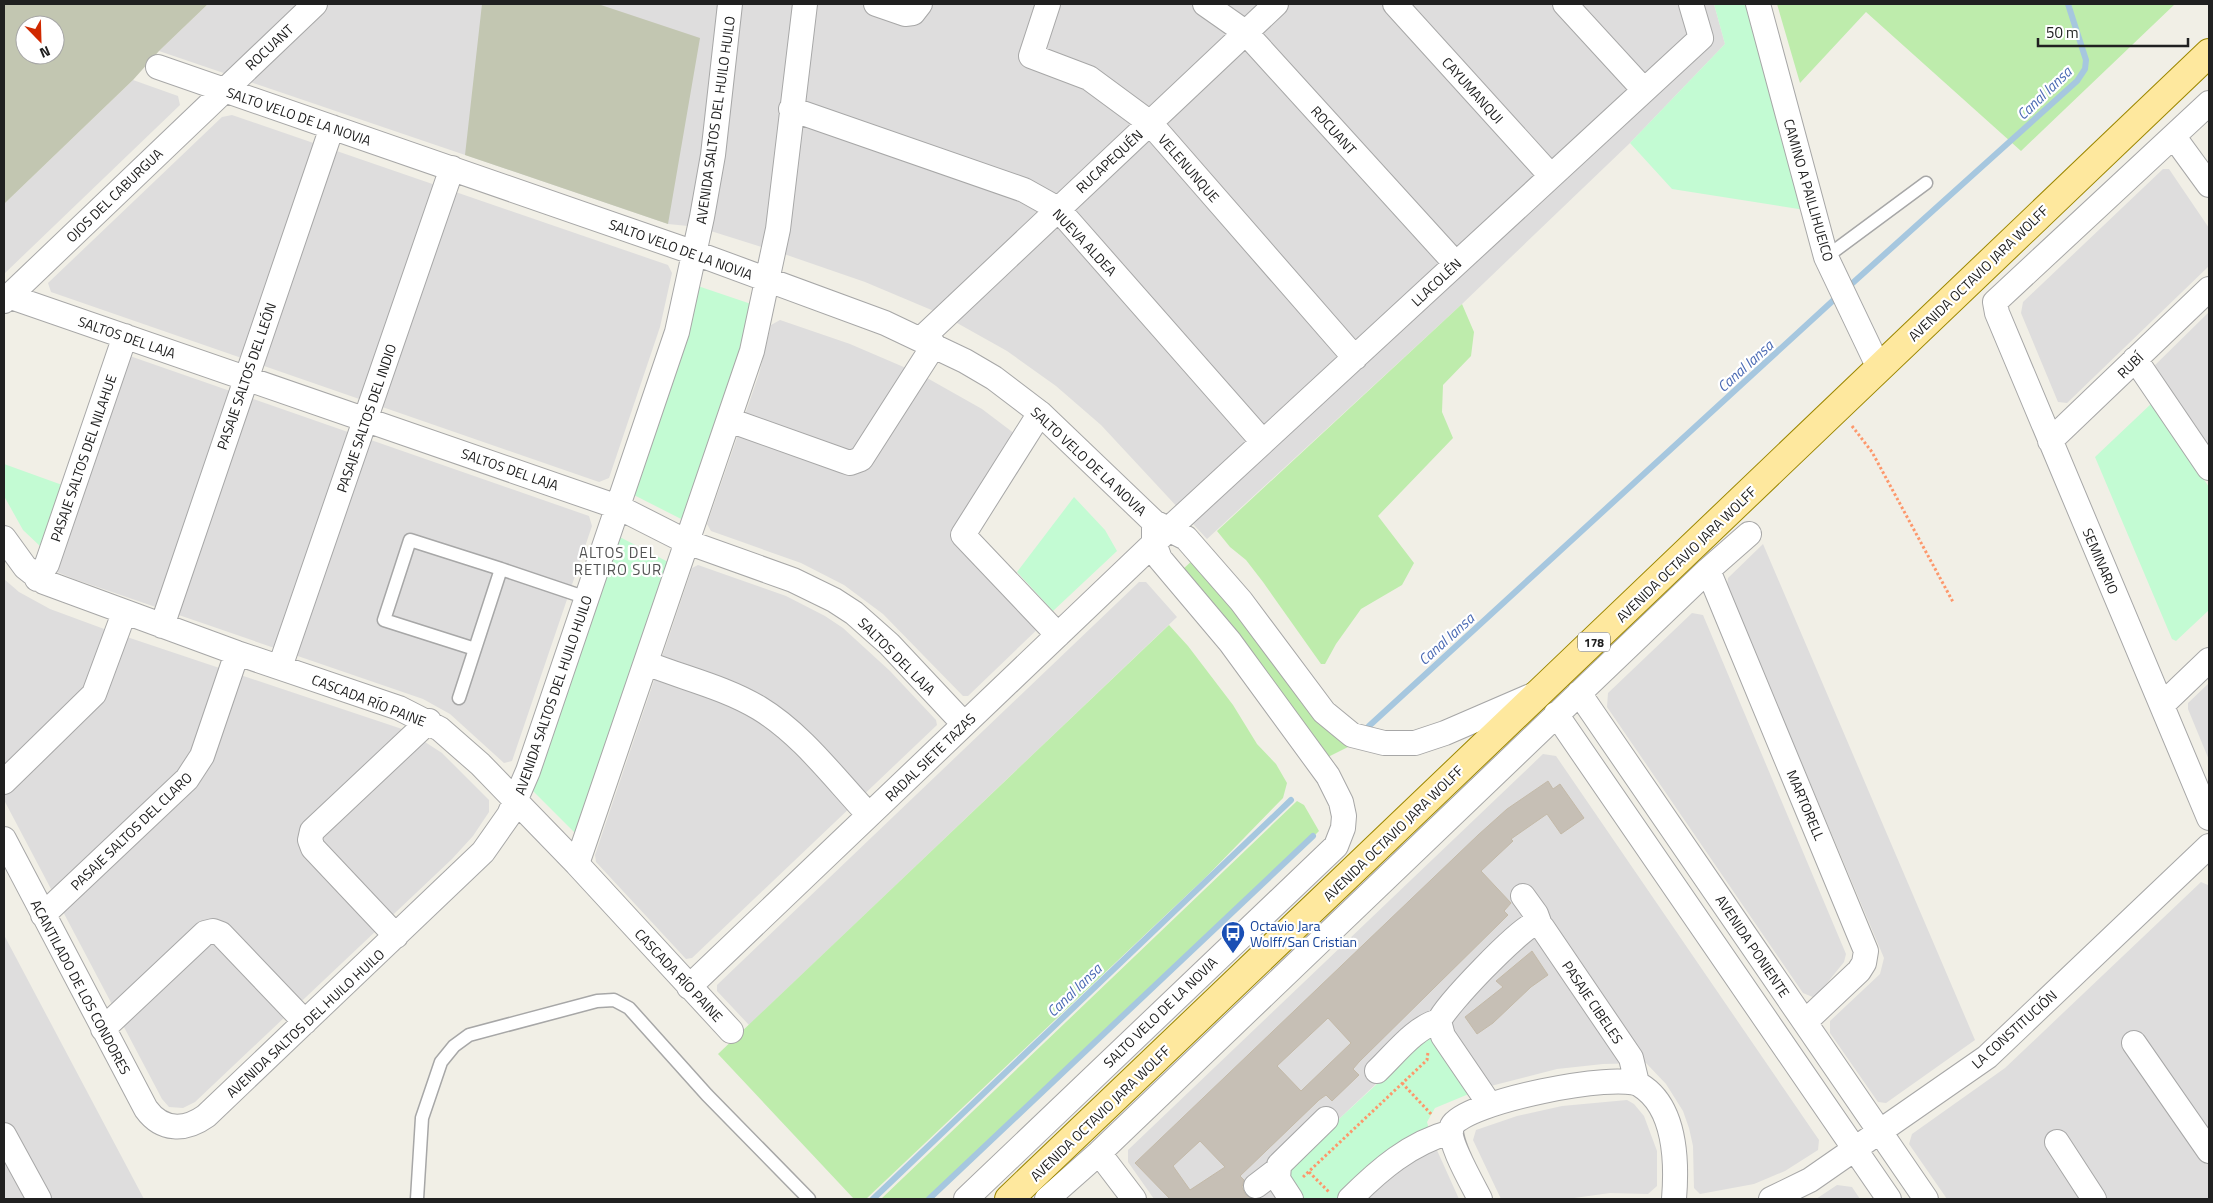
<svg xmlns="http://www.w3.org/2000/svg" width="2213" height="1203" font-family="'Titillium Web',sans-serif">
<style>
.residential{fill:#dedddd}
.construction{fill:#c2c6b1;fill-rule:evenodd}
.grass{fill:#beecac}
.park{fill:#c3fbd3}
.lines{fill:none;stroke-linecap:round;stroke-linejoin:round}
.stream{stroke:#a6c7df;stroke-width:6}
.building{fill:#c6bfb5;stroke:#c3b9a8;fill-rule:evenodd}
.service-casing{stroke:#a7a7a7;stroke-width:15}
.minor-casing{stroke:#a7a7a7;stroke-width:26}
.primary-casing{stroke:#9c8700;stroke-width:30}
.path{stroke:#fd976b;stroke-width:3;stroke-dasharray:2.5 2.5;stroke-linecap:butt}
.service{stroke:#fff;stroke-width:12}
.minor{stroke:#fff;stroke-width:24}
.primary{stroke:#fee89e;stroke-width:28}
.labels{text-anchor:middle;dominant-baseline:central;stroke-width:4.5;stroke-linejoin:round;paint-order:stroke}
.shield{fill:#fff;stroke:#636363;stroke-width:1}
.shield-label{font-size:12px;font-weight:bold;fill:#202020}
.street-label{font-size:14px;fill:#202020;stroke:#fff}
.transit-label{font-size:14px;fill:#164399;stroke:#fff;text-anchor:start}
.water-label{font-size:15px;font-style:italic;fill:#4969b3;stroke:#fff}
.neighbourhood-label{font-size:15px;letter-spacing:1px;fill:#535353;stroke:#fff}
</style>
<rect width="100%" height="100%" fill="#f1efe6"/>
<path class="residential" d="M208,4h1506l11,40 -95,99 -168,161 -255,235 -106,-114 -45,-39 -49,-35 -66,-37 -76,-32 -81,-28 -86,-27 -30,-3 -509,-173z
M133,80l45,16 2,9 -176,169v-70z
M232,115l436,150 4,8 -12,54 -51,151 -10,4 -548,-190 -3,-9 174,-166z
M2163,169h6l40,59v38l-142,137 -9,-1 -37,-89 2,-11z
M2209,312v148l-60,-89z
M780,320l70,24 70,30 62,35 41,31 -59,90 81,92 -77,74h-5l-80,-82 -39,-29 -43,-22 -90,-32 -4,-7 52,-150 12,-49z
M124,354l465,162 3,10 -80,235 -8,2 -54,-49 -27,-15 -349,-120 -22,-9z
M1763,544l212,496 -89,63 -8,-1 -48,-69v-12l50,-47 4,-16 -157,-372 1,-8z
M698,565l88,31 39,20 18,12 47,43 46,49 1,5 -245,233 -6,1 -90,-97 -1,-7 97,-287z
M4,579l15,13 31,17 65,24 293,98 34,22 47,47v12l-16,24 -21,23 -257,243 -12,6 -14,-1 -7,-8 -158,-299z
M1139,582h7l31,35 -428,408 -32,-34v-6z
M1692,613l11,2 143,339 -2,8 -29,36 -12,-5 -196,-286 1,-14z
M2209,683v77l-21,-51v-6z
M1543,754l13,2 263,384 -1,10 -33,21 -31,13 -54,10 -6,-6 -1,-42 -4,-18 -6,-17 -17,-27 -20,-21 -43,1 -46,5 -78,20 -101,-7 -40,38 -6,-6 -41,85h-137l-26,-37v-12z
M2201,882l7,3 1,3v311h-262l-38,-55 3,-10 93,-66z
M4,935l140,264h-140z
M1627,1100l7,4 10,12 13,35v35l-9,8 -38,-1 -43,6h-66l-28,-59 3,-10 41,-14 45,-10z
M1431,1137l28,62h-109z
M1837,1185l15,2 8,12h-44z"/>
<path class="construction" d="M4,4h204l-49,47 -26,29 -129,124zM25,25h30v30h-30z
M482,4h116l102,34 -32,186 -203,-69z"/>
<path class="grass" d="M1777,4h398l-154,147 -155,-139 -66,71z
M1462,304l12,28 -3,24 -28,29 -1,27 11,26 -75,78 36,47 -12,22 -41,24 -25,35 -11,20h-4l-58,-82 -17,-22 -16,-13 -13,-16z
M1194,559l172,179 -44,22 -140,-190z
M1169,625l19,21 45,59 24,39 19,20 11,19 -4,15 -76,78 -341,323h-12l-136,-145z
M1297,801l7,4 15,26 -10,10 -379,358h-49z"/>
<path class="park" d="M1714,4h35l56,206 -133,-21 -42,-46 95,-99z
M692,284l65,22 -68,217 -61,-31z
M2152,403l57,84v123l-33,31 -4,-2 -77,-182z
M4,464l61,22 -24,61 -18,-17 -19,-34z
M1074,497l31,33 12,21 -64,60 -36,-39z
M614,534l58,30 -93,273 -53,-53z
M1430,1027l46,64 -41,17 -8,14 4,14 -84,63h-49l-14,-36 50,-47 4,4 40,-37z"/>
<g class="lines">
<path class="stream" d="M1846,289l231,-208 8,-12 1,-9 -18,-56
M1369,726l469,-430
M873,1199l418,-399
M929,1199l384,-363"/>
</g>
<path class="building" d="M1548,781l5,8 7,-5 24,34 -23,16 -14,-20 -36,25 2,2 -32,30 30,32 -7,8 4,4 -149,147 -6,7 6,6 -27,26 -6,-6 -7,5 -79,76 4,4 -2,7 3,7 9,5h-84l-35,-36 343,-328 29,-26zM1328,1018l23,25 -50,48 -24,-25zM1200,1141l25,26 -35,23 -17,-24z
M1532,951l16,24 -17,12 -38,36 -16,11 -12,-17 38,-30 -7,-6z"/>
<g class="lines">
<g class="service-casing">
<path id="service" d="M1826,257l100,-74
M475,649l-91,-29 26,-80 91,29
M459,698l42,-129 86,29
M417,1199l5,-81 19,-56 13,-16 15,-11 128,-34 17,-1 15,8 78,87 102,104"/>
</g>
<g class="minor-casing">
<path id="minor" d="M876,4l29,10 8,-1 7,-9
M1048,4l-17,52 58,22 61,45 205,235
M1205,4l40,28 211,232
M1395,4l156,172
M1565,4l79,86
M1758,4l68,253 53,111
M158,67l537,186 190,70 80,38 29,17 46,35 114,109 32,16 55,63 83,111 28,23 32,8h31l30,-10 88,-38
M2209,103l-214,199 2,11 212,505
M791,109l233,81 34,19 205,233
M2174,137l35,48
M8,296l610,211 69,35 106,38 41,20 20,13 35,31 75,80
M4,301l311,-297
M921,339l355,-335
M2135,359l74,109
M1040,413l-77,122 95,100
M729,420l115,41 6,2 11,-4 73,-114
M2050,441l159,-152
M4,538l21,29 19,15 193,71 162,55 41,21 40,35 97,100 154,167
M1708,570l158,381 -2,12 -5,8 -54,51
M37,579l10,-15 78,-228
M162,626l170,-499
M646,663c37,15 78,24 113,45 43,26 76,71 110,107
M280,667l172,-499
M1579,693l347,506
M2162,705l47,-45
M1556,714l333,485
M4,782l90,-88 30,-81
M4,839l142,270c16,22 39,22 60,7l277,-264 26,-37 19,-44 149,-439 25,-115 11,-62 17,-151
M577,864l175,-513 26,-122 27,-225
M1523,896l13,18 4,11
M43,915l144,-136 15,-23 35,-103
M396,936l-83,-88 -3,-8 2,-9 117,-110
M689,987l482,-460 530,-489 -10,-34
M103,1029l102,-96 8,-2 8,3 84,88
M2134,1043l75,108
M1377,1071c18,-17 38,-44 62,-50
M1490,1105l-47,-69 -4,-15c7,-16 79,-91 95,-97l8,3 89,131 6,25
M4,1135l35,64
M2057,1142l37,57
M1099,1153l35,46
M1256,1186l21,-16
M966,1199l370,-353 7,-18 1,-12 -3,-14 -13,-26 -98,-134 -70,-83 -6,-16v-14
M1047,1199l52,-46 609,-583 41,-36
M1291,1199l-13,-20 1,-14 47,-46
M1350,1199c29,-29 60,-56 101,-67
M1480,1199c-7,-14 -34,-60 -28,-73 12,-24 166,-55 188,-41 36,22 37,78 34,114
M1771,1199l39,-19 177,-123 222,-211"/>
</g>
<g class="primary-casing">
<path id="primary" d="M1009,1199l1200,-1146"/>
</g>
<path class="path" d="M1852,426l20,26 81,150
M1402,1083l30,32
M1309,1172l21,21
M1303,1177l124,-117 1,-8"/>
<use href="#service" class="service"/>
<use href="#minor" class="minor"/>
<use href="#primary" class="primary"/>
</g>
<defs>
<g id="bus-pin" transform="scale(1.25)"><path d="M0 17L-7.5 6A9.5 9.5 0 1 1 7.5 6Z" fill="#1a4fb4" stroke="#fff"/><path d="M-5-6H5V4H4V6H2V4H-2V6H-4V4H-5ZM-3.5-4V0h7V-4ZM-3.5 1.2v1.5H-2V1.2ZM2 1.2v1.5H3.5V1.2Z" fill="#fff"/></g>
</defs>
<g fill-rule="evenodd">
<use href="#bus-pin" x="1233" y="933"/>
</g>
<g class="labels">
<rect class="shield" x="1578" y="632.5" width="32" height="19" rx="4"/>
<g class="shield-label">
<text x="1594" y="642">178</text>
</g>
<g class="street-label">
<text transform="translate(269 47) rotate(-43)">ROCUANT</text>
<text transform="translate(1473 90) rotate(48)">CAYUMANQUI</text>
<text transform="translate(299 116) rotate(19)">SALTO VELO DE LA NOVIA</text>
<text transform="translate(715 120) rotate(-82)">AVENIDA SALTOS DEL HUILO HUILO</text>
<text transform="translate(1334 130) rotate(48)">ROCUANT</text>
<text transform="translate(1109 161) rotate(-43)">RUCAPEQUÉN</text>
<text transform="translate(1189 168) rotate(49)">VELENUNQUE</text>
<text transform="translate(1809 190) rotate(74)">CAMINO A PAILLIHUEICO</text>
<text transform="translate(114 195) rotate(-44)">OJOS DEL CABURGUA</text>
<text transform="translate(1085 242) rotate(47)">NUEVA ALDEA</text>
<text transform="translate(681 249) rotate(20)">SALTO VELO DE LA NOVIA</text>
<text transform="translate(1978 273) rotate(-44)">AVENIDA OCTAVIO JARA WOLFF</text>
<text transform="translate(1436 282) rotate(-43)">LLACOLÉN</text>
<text transform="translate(127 337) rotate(19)">SALTOS DEL LAJA</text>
<text transform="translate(2130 365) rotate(-44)">RUBÍ</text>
<text transform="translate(246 376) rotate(-71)">PASAJE SALTOS DEL LEÓN</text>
<text transform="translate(366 418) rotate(-71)">PASAJE SALTOS DEL INDIO</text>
<text transform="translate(83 458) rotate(-71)">PASAJE SALTOS DEL NILAHUE</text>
<text transform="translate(1089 461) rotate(43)">SALTO VELO DE LA NOVIA</text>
<text transform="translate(510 469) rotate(19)">SALTOS DEL LAJA</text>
<text transform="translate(1686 554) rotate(-44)">AVENIDA OCTAVIO JARA WOLFF</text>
<text transform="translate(2101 561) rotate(67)">SEMINARIO</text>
<text transform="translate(897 656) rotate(45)">SALTOS DEL LAJA</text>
<text transform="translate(553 695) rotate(-71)">AVENIDA SALTOS DEL HUILO HUILO</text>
<text transform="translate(369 700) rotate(21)">CASCADA RÍO PAINE</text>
<text transform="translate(930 757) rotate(-44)">RADAL SIETE TAZAS</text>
<text transform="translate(1806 805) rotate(67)">MARTORELL</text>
<text transform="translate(131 831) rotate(-44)">PASAJE SALTOS DEL CLARO</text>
<text transform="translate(1393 833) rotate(-44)">AVENIDA OCTAVIO JARA WOLFF</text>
<text transform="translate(1753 946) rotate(56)">AVENIDA PONIENTE</text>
<text transform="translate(679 975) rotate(47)">CASCADA RÍO PAINE</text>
<text transform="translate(81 987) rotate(62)">ACANTILADO DE LOS CONDORES</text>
<text transform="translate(1593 1002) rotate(56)">PASAJE CIBELES</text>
<text transform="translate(1160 1012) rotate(-44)">SALTO VELO DE LA NOVIA</text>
<text transform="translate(305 1023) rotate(-43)">AVENIDA SALTOS DEL HUILO HUILO</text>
<text transform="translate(2014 1029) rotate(-42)">LA CONSTITUCIÓN</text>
<text transform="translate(1100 1113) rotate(-44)">AVENIDA OCTAVIO JARA WOLFF</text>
</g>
<g class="transit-label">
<text x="1250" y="925">Octavio Jara<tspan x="1250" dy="16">Wolff/San Cristian</tspan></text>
</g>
<g class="water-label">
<text transform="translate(2044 93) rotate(-44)">Canal Iansa</text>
<text transform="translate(1745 366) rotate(-42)">Canal Iansa</text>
<text transform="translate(1446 639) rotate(-42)">Canal Iansa</text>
<text transform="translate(1074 990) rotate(-44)">Canal Iansa</text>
</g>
<g class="neighbourhood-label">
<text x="618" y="552">ALTOS DEL<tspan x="618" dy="17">RETIRO SUR</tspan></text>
</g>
</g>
<rect width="2213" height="1203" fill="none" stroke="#202020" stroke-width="10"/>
<g transform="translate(40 40) rotate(157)"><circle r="24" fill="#ffffff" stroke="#a6a6a6"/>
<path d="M0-4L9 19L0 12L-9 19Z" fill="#d02900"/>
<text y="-8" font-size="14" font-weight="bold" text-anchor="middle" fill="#202020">N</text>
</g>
<path d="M2038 38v8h150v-8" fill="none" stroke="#202020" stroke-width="2.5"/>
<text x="2046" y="38" font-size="15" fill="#202020" stroke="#ffffff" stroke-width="4" paint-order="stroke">50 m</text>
</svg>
